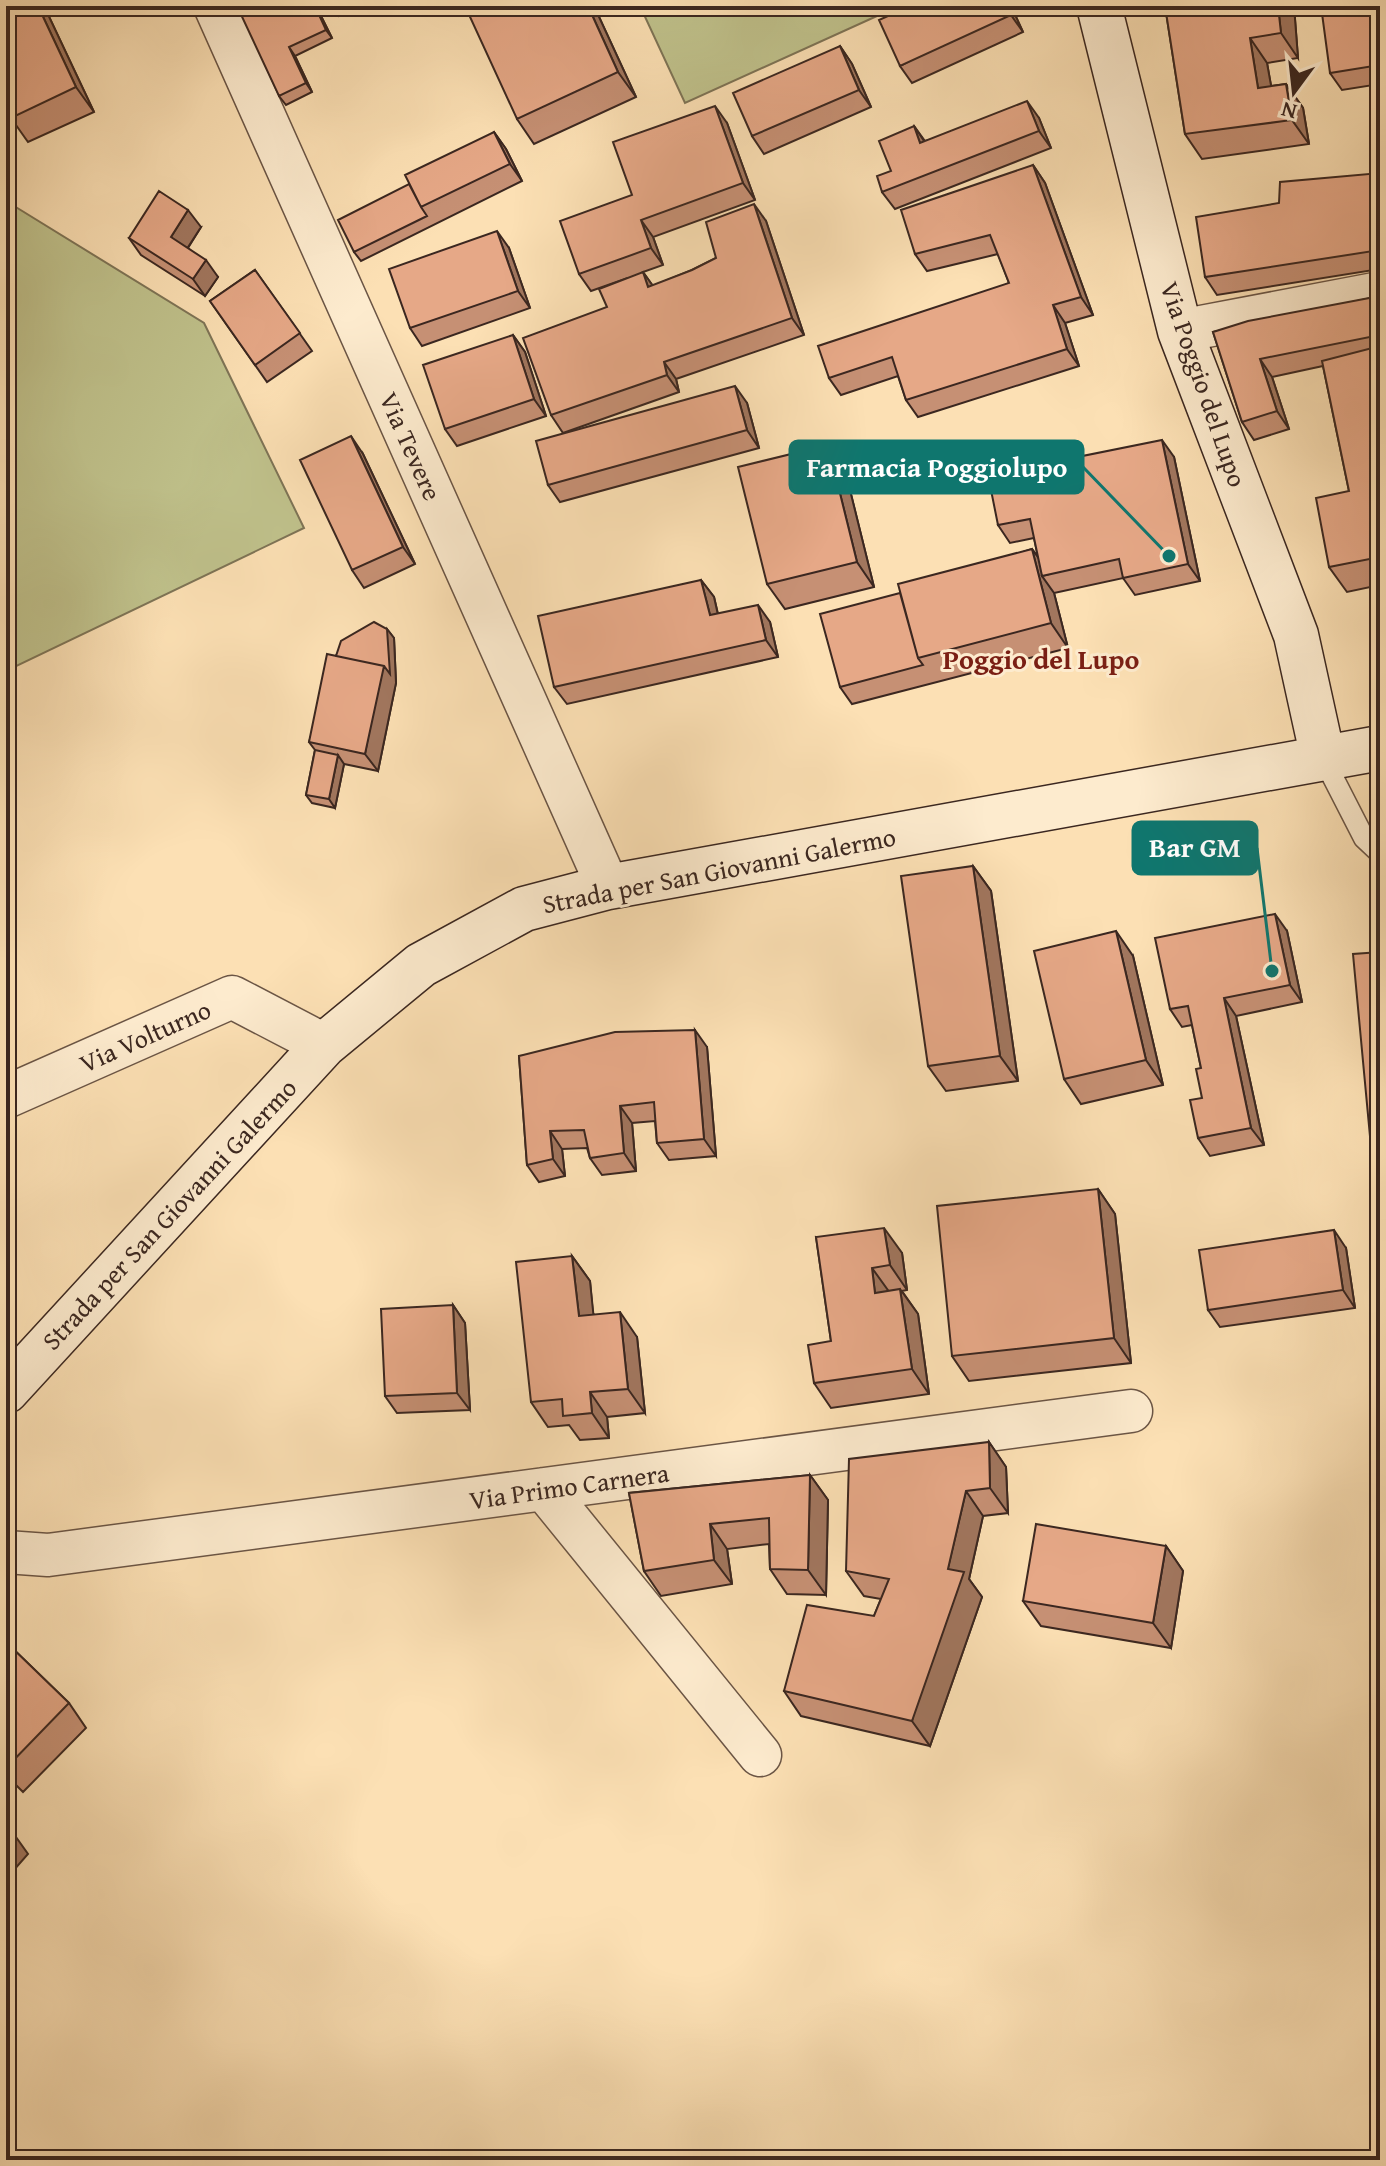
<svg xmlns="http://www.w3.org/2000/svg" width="1386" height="2166" font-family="'Gentium Book Plus',serif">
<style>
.green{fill:#c0c28c;stroke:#7e7456;stroke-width:2}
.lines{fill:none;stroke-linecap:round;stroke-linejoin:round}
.lane-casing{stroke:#6b5545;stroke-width:23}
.street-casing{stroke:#6b5545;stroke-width:45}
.secondary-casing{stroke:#3b2720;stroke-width:47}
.lane{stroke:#fdebce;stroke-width:20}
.street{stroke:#fdebce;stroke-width:42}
.secondary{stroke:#fdebce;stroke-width:44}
.wall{fill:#c69074;stroke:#3b2720;stroke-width:2}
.shaded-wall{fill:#a1765e;stroke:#3b2720;stroke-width:2}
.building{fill:#e6a887;stroke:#3b2720;stroke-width:2}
.labels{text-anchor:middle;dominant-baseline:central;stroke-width:6;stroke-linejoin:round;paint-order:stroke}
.street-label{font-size:26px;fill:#3b2720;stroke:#fdebce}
.neighbourhood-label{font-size:28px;font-weight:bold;fill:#7a1f14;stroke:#fdebce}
.leader{fill:none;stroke:#0f766e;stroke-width:3}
.callout-dot{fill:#0f766e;stroke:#fdebce;stroke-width:3}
.callout{fill:#0f766e;stroke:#0f766e;stroke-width:3}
.callout-label{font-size:28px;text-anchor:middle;font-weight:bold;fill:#fff}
</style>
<rect width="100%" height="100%" fill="#fce0b4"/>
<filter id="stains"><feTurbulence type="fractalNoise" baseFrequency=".0025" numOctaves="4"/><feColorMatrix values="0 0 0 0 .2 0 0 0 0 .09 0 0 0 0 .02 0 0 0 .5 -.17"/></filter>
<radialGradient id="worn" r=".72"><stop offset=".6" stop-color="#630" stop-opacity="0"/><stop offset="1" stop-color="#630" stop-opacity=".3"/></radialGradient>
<path class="green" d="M640,6h259l-214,97z
M6,201l198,122 100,205 -298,143z"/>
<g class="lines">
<g class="lane-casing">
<path id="lane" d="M1323,758l41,80 16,15"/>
</g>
<g class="street-casing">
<path id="street" d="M215,6l393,881
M1180,331l200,-38
M6,1097l226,-100 92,48
M544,1489l216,266
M6,1552l42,3 1083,-144"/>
</g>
<g class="secondary-casing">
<path id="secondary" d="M1099,6l81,325 116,304 27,123
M6,1391l318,-346 97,-80 103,-56 84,-22 772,-139"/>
</g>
<use href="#lane" class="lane"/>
<use href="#street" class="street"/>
<use href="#secondary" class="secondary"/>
</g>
<path class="wall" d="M6,6h38l50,106 -66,30 -17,-24z
M286,6l2,3 28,-3 16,32 -37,18 17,36 -26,13 -7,-9z
M332,6h28l-21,10z
M594,6l42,91 -102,47 -17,-25z
M1011,6l12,26 -111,51 -12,-17z
M1165,6h129l4,52 -31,5 4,23 15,-2 17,24 6,36 -107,15 -17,-25z
M1380,6v78l-38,6 -12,-17z
M840,46l12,18 19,43 -107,47 -12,-18z
M1039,118l12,30 -156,61 -13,-17 9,-21 23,-45 11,15z
M727,123l28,77 -102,37 10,28 -20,7 10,14 39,-16 24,-12 50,-37 38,114 -128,44 3,13 -116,41 -12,-18 56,-108 18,-28 -34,12 -12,-17 53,-79z
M494,132l12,17 16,32 -161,80 -7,-9z
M1033,165l12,18 48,132 -28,8 14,43 -161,51 -12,-17 -8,-24 -57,19 -12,-17 180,-95 -11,-29 -71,17 -12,-17z
M1380,173v96l-163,26 -12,-18 74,-74z
M201,227l-13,21 30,29 -13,19 -64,-41 -12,-17z
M509,248l21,60 -108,38 -12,-18z
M255,270l57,81 -45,31 -57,-81z
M1380,296v289l-33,7 -18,-25 20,-76 -26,-125 -51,11 17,52 -35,11 -12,-18 -29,-90z
M513,335l12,17 21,64 -89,30 -12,-17z
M747,403l12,45 -199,54 -12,-17z
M828,445l17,25 29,117 -89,22 -18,-25z
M363,454l52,110 -51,24 -12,-18z
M1174,457l26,124 -65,14 -12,-17 -69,15 14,55 -216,56 -12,-17 60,-94 132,-44 6,8 -4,-19 -24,5 -12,-18z
M701,580l13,17 4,17 52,8 8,35 -211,47 -13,-17z
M387,629l7,9 2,45 -18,88 -34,-7 -9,44 -23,-5 -6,-8 9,-45 -6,-8 27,-86z
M973,866l18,25 27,190 -72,10 -18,-25z
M1287,931l15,71 -66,14 28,129 -54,11 -12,-18 4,-40 -1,-30 -9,-43 -10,2 -12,-18z
M1133,956l30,129 -82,19 -17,-25z
M707,1047l9,109 -47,4 -12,-17 -2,-22 -23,2 4,48 -34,4 -12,-17 -3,-10 -25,1 3,27 -26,6 -12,-17 -8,-109z
M1098,1189l17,25 16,149 -162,18 -17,-25z
M816,1237l86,16 5,37 -5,1 16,23 11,80 -98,14 -17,-25 17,-42z
M1346,1248l9,60 -135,19 -12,-17z
M572,1256l18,25 3,33 44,23 8,76 -38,4 2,21 -29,2 -11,-15 -21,2 -17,-25z
M453,1305l12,18 5,87 -73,3 -12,-17z
M989,1442l17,25 2,46 -25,3 -14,63 13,18 -52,149 -129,-30 -17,-25 90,-75 7,-17 -17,-3 -18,-25z
M810,1475l18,25 -2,95 -39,-1 -17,-25 -1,-25 -42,5 5,35 -71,12 -17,-25 -15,-78z
M1166,1546l17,25 -12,77 -130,-22 -18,-25z
M6,1642l63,61 17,25 -63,64 -17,-17z"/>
<path class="shaded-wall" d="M38,6h6l50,106 -18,-25z
M315,6h1l16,32 -6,-8z
M588,6h6l42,91 -18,-25z
M1007,6h4l12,26 -12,-17z
M1278,6h16l4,52 -17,-25z
M1250,38l17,25 9,50 -18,-25z
M840,46l12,18 19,43 -12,-17z
M289,47l6,9 17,36 -6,-9z
M1286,84l17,24 6,36 -17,-24z
M1027,101l12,17 12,30 -12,-17z
M715,106l12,17 28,77 -12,-17z
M914,126l12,18 -6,-1z
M494,132l12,17 16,32 -12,-17z
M1033,165l12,18 48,132 -12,-18z
M754,204l12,17 38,114 -12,-17z
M188,210l13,17 -18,28 -12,-18z
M641,220l12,17 10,28 -12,-17z
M497,231l12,17 21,60 -12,-17z
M206,260l12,17 -13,19 -12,-17z
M643,272l12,17 -7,-2z
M1053,305l12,18 14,43 -12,-17z
M513,335l12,17 21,64 -12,-17z
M1260,359l12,18 17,52 -12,-18z
M664,362l12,17 3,13 -12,-17z
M735,386l12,17 12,45 -12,-18z
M351,436l12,18 52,110 -12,-17z
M1162,440l12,17 26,124 -12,-17z
M828,445l17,25 29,117 -17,-25z
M1032,549l18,25 -8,2 12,17 14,55 -17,-25z
M701,580l13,17 8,36 -12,-18z
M758,605l12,17 8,35 -12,-17z
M387,629l7,9 2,45 -18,88 -13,-17z
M338,755l6,9 -9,44 -6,-9z
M973,866l18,25 27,190 -18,-25z
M1275,914l12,17 15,71 -12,-17z
M1116,931l17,25 30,129 -17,-25z
M1224,998l12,18 28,129 -13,-17z
M695,1030l12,17 9,109 -12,-17z
M620,1106l12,17 4,48 -12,-18z
M550,1131l12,18 3,27 -12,-17z
M1098,1189l17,25 16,149 -17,-25z
M884,1228l18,25 5,37 -17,-25z
M1334,1230l12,18 9,60 -12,-18z
M572,1256l18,25 6,59 -17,-24z
M872,1268l18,25h-15z
M900,1289l18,25 11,80 -17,-25z
M453,1305l12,18 5,87 -13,-17z
M620,1312l17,25 8,76 -17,-24z
M590,1392l17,25 2,21 -17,-25z
M989,1442l17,25 2,46 -18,-25z
M810,1475l18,25 -2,95 -18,-25z
M966,1491l17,25 -14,63 13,18 -52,149 -18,-25z
M710,1524l17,25 5,35 -18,-24z
M1166,1546l17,25 -12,77 -18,-25z
M11,1830l17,24 -22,25v-44z"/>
<path class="building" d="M6,6h32l38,81 -65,31 -5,-10z
M237,6h47l2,4 9,-4h20l11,24 -37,17 17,36 -27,13z
M465,6h123l30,66 -101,47z
M910,6h97l4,9 -111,51 -21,-46z
M1165,6h113l3,27 -31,5 8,50 28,-4 6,36 -107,14z
M1321,6h59v59l-50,8z
M840,46l19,44 -107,46 -19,-43z
M1027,101l12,30 -157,61 -5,-16 14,-5 -12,-30 35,-15 6,17z
M715,106l28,77 -102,37 10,28 -72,26 -19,-53 72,-26 -19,-53z
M494,132l16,32 -89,43 -16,-32z
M1033,165l48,132 -28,8 14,44 -161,51 -14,-43 -63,21 -11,-32 191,-63 -19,-48 -75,19 -14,-44z
M1380,173v77l-175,27 -9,-60 83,-14 1,-21z
M409,184l12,23 6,9 -73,36 -16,-32z
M159,191l29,19 -17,27 35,23 -13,19 -64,-41z
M754,204l38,114 -128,44 3,13 -116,40 -28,-77 84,-31 -8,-18 44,-17 5,15 44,-17 24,-12 -10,-36z
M497,231l21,60 -108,37 -21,-59z
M255,270l45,63 -45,32 -45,-64z
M1380,296v39l-120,24 17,52 -35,11 -29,-90 35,-11z
M513,335l21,64 -89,30 -22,-64z
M1380,346v211l-51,10 -13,-69 33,-7 -27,-130z
M735,386l12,44 -199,55 -12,-44z
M351,436l52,111 -51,23 -52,-110z
M1162,440l26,124 -65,14 -4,-19 -77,17 -12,-57 -32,6 -10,-50z
M828,445l29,117 -90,22 -29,-117z
M1032,549l19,74 -133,35 -20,-74z
M701,580l9,35 48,-10 8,35 -212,47 -16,-71z
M900,593l18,65 5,7 -83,22 -20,-73z
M374,622l13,7 3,45 -6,-8 -48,-10 5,-15z
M327,654l57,12 -19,88 -56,-12z
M315,750l23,5 -9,44 -23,-4z
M973,866l27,190 -72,10 -27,-190z
M1275,914l15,71 -66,13 27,130 -53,10 -8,-38 12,-2 -6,-29 5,-1 -13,-62 -18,3 -15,-71z
M1116,931l30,129 -82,19 -30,-128z
M1380,952v238h-5l-22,-236z
M695,1030l9,109 -47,4 -3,-41 -34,4 4,47 -34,5 -6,-28 -34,1 3,28 -26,6 -8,-109 96,-24z
M1098,1189l16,149 -162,18 -15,-150z
M884,1228l6,37 -18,3 3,25 25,-4 12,80 -98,14 -6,-38 23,-4 -15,-104z
M1334,1230l9,60 -135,20 -9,-60z
M572,1256l7,60 41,-4 8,77 -38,3 2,21 -29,3 -1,-17 -31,3 -15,-140z
M453,1305l4,88 -72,3 -4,-87z
M989,1442l1,46 -24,3 -18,78 16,3 -52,149 -128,-30 23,-86 67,11 15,-37 -43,-8 3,-112z
M810,1475l-2,95 -38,-1 -1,-51 -59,6 4,36 -70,11 -15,-78z
M1036,1524l130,22 -13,77 -130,-22z
M6,1642l63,61 -63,65z
M6,1825l5,5 -5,5z"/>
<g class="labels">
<g class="street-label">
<text transform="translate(1204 384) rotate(71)">Via Poggio del Lupo</text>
<text transform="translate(411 446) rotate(66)">Via Tevere</text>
<text transform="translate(719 870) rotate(-11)">Strada per San Giovanni Galermo</text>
<text transform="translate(145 1036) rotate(-24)">Via Volturno</text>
<text transform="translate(169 1214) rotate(-47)">Strada per San Giovanni Galermo</text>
<text transform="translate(569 1486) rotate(-8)">Via Primo Carnera</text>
</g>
<g class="neighbourhood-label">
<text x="1041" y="658">Poggio del Lupo</text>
</g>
</g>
<path class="leader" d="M1169 556L1083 467M1272 971L1257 848"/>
<g class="callout-dot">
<circle cx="1169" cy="556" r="8"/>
<circle cx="1272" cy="971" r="8"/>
</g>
<g class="callout">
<rect x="790" y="441" width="293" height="52" rx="8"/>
<rect x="1133" y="822" width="124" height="52" rx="8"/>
</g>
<g class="callout-label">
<text x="937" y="477">Farmacia Poggiolupo</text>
<text x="1195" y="857">Bar GM</text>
</g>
<rect width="1386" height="2166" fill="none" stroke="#fce0b4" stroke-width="32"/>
<rect x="8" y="8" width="1370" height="2150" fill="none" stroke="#3b2720" stroke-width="4"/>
<rect x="16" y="16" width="1354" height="2134" fill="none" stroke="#3b2720" stroke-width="2"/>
<g transform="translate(1294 92) rotate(195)" stroke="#fdebce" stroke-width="6" paint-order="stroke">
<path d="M0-6L14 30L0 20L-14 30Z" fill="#3b2720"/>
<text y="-12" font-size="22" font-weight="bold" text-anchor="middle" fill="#3b2720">N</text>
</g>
<rect width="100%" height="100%" filter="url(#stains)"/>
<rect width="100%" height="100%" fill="url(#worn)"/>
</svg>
